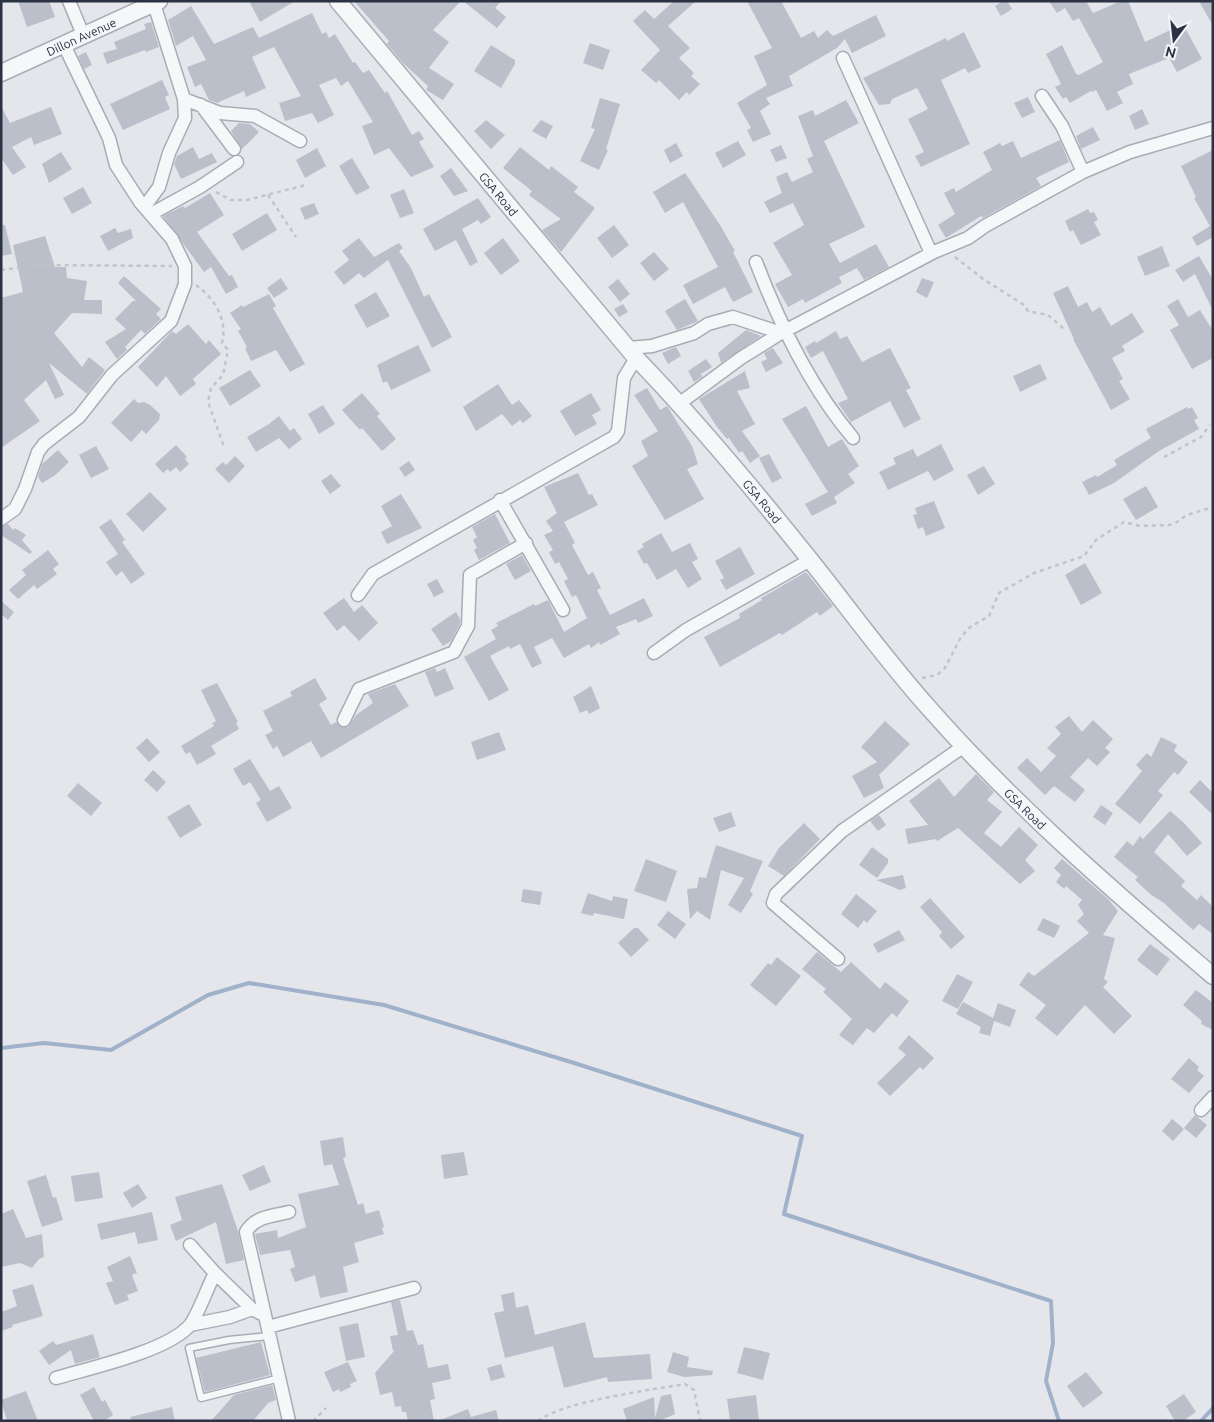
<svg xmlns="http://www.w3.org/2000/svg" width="1214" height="1422" font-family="Ubuntu,sans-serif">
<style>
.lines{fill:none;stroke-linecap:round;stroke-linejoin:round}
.stream{stroke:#a0b1ca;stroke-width:4}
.building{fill:#bbbfc9}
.service-casing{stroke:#a9acb6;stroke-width:9}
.minor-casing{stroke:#a9acb6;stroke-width:15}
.tertiary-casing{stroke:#a9acb6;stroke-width:19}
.path{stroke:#c1c4ca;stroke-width:2.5;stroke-dasharray:4 4;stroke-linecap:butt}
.service{stroke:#f6f7f9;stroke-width:6}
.minor{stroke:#f6f7f9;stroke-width:12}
.tertiary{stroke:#f6f7f9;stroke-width:16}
.labels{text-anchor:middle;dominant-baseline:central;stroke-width:5;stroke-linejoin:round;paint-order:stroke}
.street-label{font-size:12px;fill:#2b3244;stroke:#f3f5f8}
</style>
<rect width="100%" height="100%" fill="#e4e6eb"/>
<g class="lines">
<path class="stream" d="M1,1048l43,-5 67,7 97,-55 41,-12 135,22 187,57 231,74 -18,78 267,87 2,42 -7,38 13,40
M1201,1421l12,-13"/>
</g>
<path class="building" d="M18,1h31l6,16 -28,10z
M249,1h46l-35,21z
M354,1h107l-28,29 16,12 -20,26 25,16 -11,16 -17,-10 2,-4 -25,-23 -16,-19 2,-3z
M463,1h38l-6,7 11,9 -9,11z
M674,1h22l-28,25 22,22 -11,10 15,15 -3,3 9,8 -11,11 -2,-3 -8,8 -20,-20 -3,3 -15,-13 19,-20 -27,-29 12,-11 9,9z
M747,1h34l20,37 13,-7 4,7 9,-8 6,6 43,-21 10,21 -34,17 -7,-14 -8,9 -48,28 4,10 -27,12 4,6 -10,7 11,23 -18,8 -6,-12 4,-2 -14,-25 30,-18 -13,-29 18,-8z
M1003,1h4l5,8 -11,7 -6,-10z
M1049,1h37l7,12 28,-12h7l17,41 38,-18 19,35 -25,13 -8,-14 -40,16 4,10 -16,8 6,11 -16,8 -11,-21 -4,2 -1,-1 -21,12 -4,-6 -3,2 -8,-12 6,-3 -15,-30 16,-9 14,29 3,1 24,-13 -24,-44 -6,3 -8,-13 -8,5z
M1199,1h14v25z
M191,6l23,38 39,-17 6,11 53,-25 10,21 4,-2 3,6 6,-4 18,29 2,-1 8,11 6,-3 16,23 2,-2 25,44 7,-4 5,8 -5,3 15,25 -23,10 -22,-29 -15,7 -12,-29 11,-4 -25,-41 -7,5 -5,-8 -17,7 15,30 -16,8 -6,-10 -27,8 -6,-18 22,-7 -27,-49 -22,10 14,31 -20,9 -2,-6 -27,12 -8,-3 -8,-16 -6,3 -8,-20 19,-7 -13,-24 -17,10 -8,-26z
M151,22l8,25 -13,5 -1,-2 -38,14 -4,-11 14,-4 -3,-7 32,-13 -2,-5z
M964,32l17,35 -13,6 -3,-5 -24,12 29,64 -49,23 -6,-11 9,-4 -16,-33 20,-10 -11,-21 -25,11 -2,5 -11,1 -16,-27 83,-40 1,3z
M590,43l20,7 -7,20 -20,-7z
M491,45l24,15v4l-14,24 -27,-17z
M86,52l6,13 -8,4 -6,-13z
M162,80l7,15 -4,2 5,12 -47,21 -13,-26z
M1028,97l7,15 -13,6 -8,-15z
M600,98l20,6 -14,45 2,1 -9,20 -19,-9 15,-32 -4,-1z
M846,100l13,23 -35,18 41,86 -36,17 11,19 36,-19 13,23 -25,13 -7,-12 -18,9 3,6 -37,20 -2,-4 -15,8 -13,-23 17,-9 -19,-32 31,-18 -11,-22 -23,10 -6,-11 18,-9 -6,-16 11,-5 5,10 21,-10 -6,-13 6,-3 -15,-40 15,-6 2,6z
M1,106l9,17 41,-16 11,27 -28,11 -3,-8 -19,10 14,20 -13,8 -12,-17z
M1142,109l7,15 -14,6 -6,-14z
M486,120l19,15 -14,14 -17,-18z
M541,120l12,6 -7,13 -14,-8z
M239,123l11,1 9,8 -17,17 -11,-18z
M1093,127l7,13 -19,9 -5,-13z
M1060,140l9,22 -33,16 5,8 -58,32 -2,-2 -35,22 -8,-13 17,-11 -11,-21 10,-5 2,4 36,-22 -9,-18 17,-9 2,3 11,-5 8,17z
M738,141l8,14 -23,13 -8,-15z
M676,143l7,13 -13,7 -6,-13z
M781,145l6,13 -11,4 -6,-12z
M193,147l6,12 13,-6 5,9 -36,17 -7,-15 3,-8z
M520,147l29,23 2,-4 27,21 -4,5 21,16 -34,44 -19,-22 19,-11 -32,-24 3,-4 -29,-23z
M317,148l9,18 -21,12 -9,-18z
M1213,150v87l-16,9 -5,-9 18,-11 -16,-28 2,-1 -15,-31z
M61,152l11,17 -23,14 -7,-19z
M352,158l18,30 -14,7 -17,-29z
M451,168l17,23 -14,5 -14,-20z
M685,173l35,52 15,26 -2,1 20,40 -20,10 -8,-15 -32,17 -10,-19 35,-18 -35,-65 -18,11 -12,-21z
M83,187l9,16 -20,11 -9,-16z
M404,189l10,24 -14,5 -10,-23z
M210,193l14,22 -27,17 32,44 3,-1 6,12 -12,7 -15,-27 -7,5 -41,-56 20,-10 2,2z
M478,198l13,19 -10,7 -3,-4 -16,9 16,33 -8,4 -14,-26 -21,11 -12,-22z
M314,203l5,11 -14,6 -5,-12z
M1088,209l2,4 4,-1 4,8 -4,2 7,13 -20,10 -8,-15 -3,2 -5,-11z
M267,213l10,17 -35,21 -10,-17z
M1,225h4l7,29 -11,2z
M614,225l15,20 -17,13 -15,-20z
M115,228l3,5 13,-4 2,9 -25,13 -8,-15z
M45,236l10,31h11l1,11 20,3 -3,19h18v14l-30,-1 -18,20 28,34 7,-10 16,13 -18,24 -38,-31 15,32 -9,4 -9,-19 -22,20 16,21 -39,27v-150l22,-6 -10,-47z
M359,238l15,19 25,-14 4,5 -4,3 12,17 13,29 5,-3 23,43 -20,11 -44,-88 -24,18 -5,-5 -15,12 -10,-13 15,-12 -7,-9z
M503,238l17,23 -19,14 -17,-22z
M1162,246l8,20 -25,10 -8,-19z
M654,252l15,17 -15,12 -14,-18z
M1199,256l14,24v31l-18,-37 -12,8 -8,-12z
M124,276l37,33 -5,5 5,5 -16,15 -4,-4 -16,17 2,3 -10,9 -12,-17 21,-13 -11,-10 18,-18h3l-18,-18z
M281,278l7,11 -14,9 -7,-10z
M922,278l12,4 -7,16 -11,-6z
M618,279l12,15 -10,8 -12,-15z
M1068,286l10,21 9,-5 5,10 8,-5 11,19 21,-13 12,19 -22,14 3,5 -13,7 11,21 -4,2 11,18 -19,11 -38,-71h1l-21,-46z
M376,292l14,24 -23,12 -13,-23z
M269,294l7,12 -3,2 32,56 -15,8 -14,-22 -25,11 -6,-13 2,-1 -9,-16 3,-2 -11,-16 12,-8 1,2z
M685,299l13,22 -21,9 -12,-19z
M1178,299l10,18 12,-7 13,21v27l-21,11 -22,-39 9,-5 -12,-19z
M623,304l5,8 -9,5 -5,-8z
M188,324l18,20 3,-4 12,14 -28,25 3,5 -16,12 -14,-20 -9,11 -19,-20 34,-36 4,3z
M746,330l15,6 -40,27 -3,-10z
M836,331l4,8 7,-3 15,26 28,-14 21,40 -5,2 15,29 -17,9 -14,-27 -39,21 -13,-19 10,-4 -25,-48 -12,7 -6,-11 10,-6 1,2z
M418,345l13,26 -40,19 -4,-9 -4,2 -6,-18z
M676,347l5,9 -13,8 -6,-11z
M773,348l10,15 -17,9 -5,-10 6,-3 -3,-6z
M706,359l6,8 -11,7 1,3 -8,5 -6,-11z
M1040,364l7,15 -27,13 -7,-16z
M250,370l11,16 -31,20 -11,-18z
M745,371l5,17 -13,3 18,33 -13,7 18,25 -10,7 -8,-12 -3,2 -10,-15 -2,1 -10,-12 -18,-28z
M498,384l14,21 7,-5 13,16 -9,7 -3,-3 -8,6 -10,-12 -26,17 -13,-24z
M647,388l13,22 7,-4 25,40 6,18 -11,5 17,30 -39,21 -33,-54 16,-10 -7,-15 17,-10 -24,-36z
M362,393l18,21 -3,2 19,23 -14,12 -20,-23 -2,2 -18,-20z
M591,393l10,17 -9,5 5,9 -22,12 -15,-25z
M134,399l4,4 6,-1 6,3 10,9 -1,6 -13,14 -4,-4 -11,12 -20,-19z
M323,405l12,19 -16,10 -11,-20z
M806,406l22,41 14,-8 17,27 -11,8 7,9 -21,14 3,6 -25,13 -7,-12 23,-12 -46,-73z
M1187,407l1,2 4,-2 6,11 -4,2 5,9 -40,22 -45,32 -25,12 -7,-13 14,-7 1,2 20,-12 -3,-5 37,-22 -5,-9z
M279,416l11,15 4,-3 8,11 -13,10 -10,-11 -23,14 -9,-15 22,-13z
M941,444l13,26 -20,11 -6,-10 -40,19 -9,-18 17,-8 -3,-6 20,-9 4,8z
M176,445l11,12 -2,2 4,5 -9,8 -4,-5 -6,5 -2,-3 -5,4 -8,-9z
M96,446l13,23 -18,9 -12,-23z
M58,450l11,12 -15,14 -12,7 -4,-6 4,-13z
M769,454l13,24 -10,5 -13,-25z
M235,456l10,10 -16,17 -14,-14 8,-7 3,3z
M409,461l6,9 -10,7 -6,-9z
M984,466l11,18 -17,11 -11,-20z
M578,473l11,22 3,-1 6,11 -34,17 11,21 -3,2 16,30 5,-3 8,16 -4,2 13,25 34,-17 9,18 -15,7 -2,-4 -20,8 4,7 -20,11 -1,-3 -8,6 -2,-4 -25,14 -12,-20 -18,9 8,16 -10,5 -12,-24 -10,5 -1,-3 -19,10 19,34 -20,11 -25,-44 32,-18 -5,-9 7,-4 -2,-3 38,-19 1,2 13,-6 16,32 23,-14 -11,-23 -4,2 -8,-16 4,-2 -9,-17 -4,2 -6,-12 4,-2 -9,-15 9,-4 -7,-10 11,-8 -13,-26z
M331,474l10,12 -11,8 -9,-13z
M1146,486l12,21 -22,13 -13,-21z
M150,492l17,17 -24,23 -17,-18z
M401,494l21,34 -35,16 -6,-12 11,-6 -11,-20z
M934,501l11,27 -19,8 -3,-9 -5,2 -5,-14 4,-1 -2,-6z
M495,514l15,29 -31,17 -5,-10 3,-2 -4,-8 4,-3 -5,-10z
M111,519l14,21 -3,2 23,32 -14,10 -9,-13 -6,5 -10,-14 12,-8 -19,-27z
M8,524l5,6 2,-2 11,7 -4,5 10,12 -2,2 -29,-19v-8z
M661,533l11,19 18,-9 8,16 -6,3 10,17 -14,9 -12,-19 -19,11 -10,-17 -3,1 -7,-13 7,-4 -2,-3z
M740,547l15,27 -29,16 -6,-10 4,-2 -9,-17z
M48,550l11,14 -6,5 4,5 -20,15 -3,-4 -16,14 -9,-9 17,-15 -4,-5z
M522,555l9,16 -16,9 -9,-16z
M1085,563l17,30 -21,12 -16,-30z
M806,572l27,34 -13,10 -3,-4 -35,23 -2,-2 -60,34 -16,-30 36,-19 -1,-4 23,-14 -1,-2z
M437,579l7,13 -10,5 -7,-13z
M344,598l10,14 8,-7 16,18 -19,18 -15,-16 -7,6 -14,-18z
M1,601l13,11 -6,8 -7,-6z
M456,612l4,7v5l-9,17 -8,5 -12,-17z
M435,668l2,4 8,-4 9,21 -19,8 -10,-25z
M315,678l12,21 -8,5 12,21 5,-3 5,5h7l8,-12 17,-12 -5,-9 27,-10 14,22 -88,52 -10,-17 -28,16 -6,-11 -4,3 -8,-14 8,-4 -10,-20 29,-15 -2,-4z
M217,683l21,39 -2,1 3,6 -28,17 5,8 -19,11 -7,-13 -4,2 -5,-8 33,-20 -2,-3 4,-2 -15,-31z
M591,686l9,22 -11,6 -2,-4 -7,3 -7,-16z
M1069,716l13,16 11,-12 20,19 -8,9 5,4 -13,14 -9,-8 -18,19 15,13 -10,12 -21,-16 -9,9 -28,-27 10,-10 14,14 15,-16 -9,-8 14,-14 -6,-7z
M885,721l25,23 -31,31 5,13 -20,10 -12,-22 25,-14 -16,-15z
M499,732l7,18 -29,10 -6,-18z
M1161,737l16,8 -3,6 14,11 -10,13 -4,-3 -16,19 5,4 -23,29 -25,-20 27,-33 -6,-6 11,-12 4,4z
M147,738l13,14 -11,10 -13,-14z
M250,759l20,32 9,-5 13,22 -25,14 -11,-19 5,-3 -11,-18 -7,4 -10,-17z
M153,770l13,12 -9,10 -13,-12z
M976,774l18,18 -7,8 15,12 -18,21 17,14 18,-20 19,18 -13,15 10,11 -15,13 -62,-56 -21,13 -1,-2 -28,5 -3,-15 23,-4 -19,-24 30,-23 15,19z
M1200,780l13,13v22l-24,-23z
M78,783l24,20 -11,13 -24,-20z
M189,804l13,21 -22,13 -13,-21z
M1101,805l12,8 -8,12 -12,-8z
M1170,811l13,11 19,21 -15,13 -19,-22 -14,18 31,29 -4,5 16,14 4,-5 12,12v27l-14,-10 -6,6 -29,-27 -14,-9 -15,-14 3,-3 -24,-20 13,-16 6,5 7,-10 3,3z
M731,812l5,14 -17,6 -6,-14z
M879,815l7,10 -8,6 -8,-10z
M804,823l16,16 -36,37 -16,-10 11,-18z
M716,845l47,16 -13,30 3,3 -12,19 -13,-8 16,-27 -23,-8 -11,50 -13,-9 -7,8 -3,-30 10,-1 2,-11 7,1z
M872,847l16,12v4l-11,15 -18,-13z
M646,859l31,12 -11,31 -32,-11z
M1062,859l46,40 10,12 -15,24 12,3 -11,41 4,3 -5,5 29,29 -18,18 -29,-29 -28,31 -22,-18 11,-13 -27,-20 9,-13 6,4 55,-43 -12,-12 7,-7 -6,-9 4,-5 -16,-14 -2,3 -8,-7 5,-7 -7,-7z
M903,875l3,13 -6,2 -24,-10z
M523,889l19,3 -2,13 -19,-3z
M588,893l24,8 1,-5 15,3 -4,20 -30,-6 -1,3 -12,-3z
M856,894l21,17 -10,12 -3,-3 -6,8 -17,-14z
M930,898l35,39 -14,12 -12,-13 3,-4 -22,-25z
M668,911l18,13 -11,15 -18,-14z
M1043,918l17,8 -6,12 -17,-8z
M634,928h4l11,12 -18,17 -13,-14z
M899,930l6,10 -27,13 -5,-9z
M1150,944l20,15 -13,17 -20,-16z
M817,952l24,20 10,-10 29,27 5,-7 24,19 -12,16 -5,-4 -18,20 -7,-5 -14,17 -14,-10 13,-16 -29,-27 3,-3 -24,-20z
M777,957l24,19 -25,30 -26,-21 18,-22 3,2z
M957,974l16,8 -15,27 -16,-8z
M1196,990l17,13v27l-12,-6 1,-3 -19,-16z
M963,1002l30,16 5,-15 18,7 -6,17 -16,-6 -4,15 -11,-3 2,-6 -25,-13z
M909,1035l25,23 -11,12 -3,-3 -30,29 -13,-13 29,-28 -8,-7z
M1189,1058l10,9 -2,3 7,6 -15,17 -18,-14z
M1195,1115l12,10 -11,13 -12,-10z
M1172,1119l12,10 -11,12 -11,-10z
M343,1137l3,20 -3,1 15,47 5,-2 3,11 13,-4 5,17 -2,1 2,6 -30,9 5,19 -16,5 5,25 -28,6 -5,-23 -20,7 -5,-13 5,-2 -5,-17 -30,5 -5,-21 22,-4 1,8 28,-11 -8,-33 41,-9 -7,-21 -8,2 -4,-25z
M464,1152l4,23 -24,4 -3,-24z
M264,1165l7,17 -21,9 -8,-16z
M99,1172l4,26 -28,4 -4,-26z
M46,1175l7,23 3,-1 7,23 -21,7 -15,-46z
M138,1184l9,14 -15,10 -9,-15z
M222,1184l16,47 6,29 -18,4 -10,-42 -40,19 -6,-16 12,-5 -7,-23z
M13,1209l13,29 16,-4 2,23 -5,2 -7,9 -12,-5 -19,4v-53z
M152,1212l6,28 -20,4 -3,-12 -34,8 -4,-16z
M130,1256l7,17 -5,2 6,16 -11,4 2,5 -14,5 -9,-22 7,-2 -6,-14z
M33,1284l10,32 -31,9 1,2 -12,4v-19l16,-6 -5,-16z
M514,1292l2,16 12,-3 7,30 50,-13 9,36 56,-4 2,25 -44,3 -1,-5 -43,11 -11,-42 -48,12 -11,-45 10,-2 -3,-16z
M400,1300l7,31 6,-1 5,15 5,-1 5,24 20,-4 3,15 -19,4 3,16 -5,1 4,21h-26l-2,-9h-4l-1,-6 -6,1 -3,-15 -12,3 -5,-22 20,-23 -2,1 -3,-15 8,-1 -7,-33z
M358,1323l7,34 -19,4 -7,-34z
M93,1334l7,23 -25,7 -4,-14 -22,15 -10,-14 14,-10 3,4z
M261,1342l9,33 -65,17 -9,-34z
M744,1347l26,6 -7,27 -26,-7z
M673,1352l16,5 -2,10 26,4 -1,4 -28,2 -17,-5z
M348,1362l9,19 -7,3 1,3 -11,5 -1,-3 -6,3 -9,-20z
M501,1364l4,13 -14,4 -4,-13z
M1086,1372l17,21 -20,15 -16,-22z
M272,1385l4,15 -8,3 -15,18h-42l23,-26z
M94,1387l8,15 3,-2 8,15 -9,6h-10l-14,-26z
M26,1391l12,30h-31l-6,-21z
M671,1394l4,20 -16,7h-32l-4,-12 31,-12 1,21 6,-22z
M1184,1394l12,18 -13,9h-8l-9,-15z
M756,1395l3,26h-29l-3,-22z
M172,1407l3,14h-44l-1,-4z
M468,1409l3,8 25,-7 3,11h-61z"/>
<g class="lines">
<g class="service-casing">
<path id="service" d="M269,1336l-40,4 -40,8 12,50 79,-20"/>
</g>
<g class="minor-casing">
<path id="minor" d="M69,1l15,36
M843,58l88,195
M1042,96l20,30 21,46
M184,99l36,14 35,3 45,25
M201,105l33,44
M145,206l14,-19 10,-34 16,-35 -1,-19 -30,-95
M151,214l49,-27 37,-25
M756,262c24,63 54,125 97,176
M629,348l23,-2 42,-13 14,-9 25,-7 48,16
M680,403l61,-45 40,-25 153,-81 34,-14 17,-12 98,-54 47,-20 83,-24
M500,500l63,110
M1,519l14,-10 10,-20 13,-37 6,-8 35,-27 33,-42 59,-54 14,-37v-18l-13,-27 -32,-37 -24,-37 -7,-27 -45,-93
M358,595l15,-21 241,-137 4,-6 6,-53 12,-20
M654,653l32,-23 124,-70
M344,720l15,-31 95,-37 14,-26 2,-51 56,-32
M838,959l-65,-56 3,-9 66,-63 122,-85
M1201,1110l12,-13
M289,1212c-16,4 -34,4 -43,20l43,189
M215,1273l37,36
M190,1325l40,-8 22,-8 12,6
M268,1327l146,-39
M56,1378c34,-10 112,-27 134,-53 8,-10 18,-39 25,-52l-25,-28"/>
</g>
<g class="tertiary-casing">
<g id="tertiary">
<path id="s1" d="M338,1l298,357c62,64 119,133 175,203 39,49 75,99 117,146 86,98 186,185 285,269"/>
<path id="s2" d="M1,73l158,-72"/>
</g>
</g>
<path class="path" d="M216,192l15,8h16l59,-15
M268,195l28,42
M955,257l28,22 41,26 4,6 20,4 16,14
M1,270l43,-5 128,1
M196,285c18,13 32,34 26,58l6,7 -5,25 -12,13 -3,14 16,45
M1164,457l37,-20 9,-12
M922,678l15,-3 8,-7 16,-31 9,-10 19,-11 10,-23 35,-20 50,-17 12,-16 28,-18 16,4 28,-1 6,-1 13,-9 26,-8
M313,1421l13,-13
M538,1421c25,-20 113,-31 147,-37l9,6 6,31"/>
<use href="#service" class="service"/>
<use href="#minor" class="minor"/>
<use href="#tertiary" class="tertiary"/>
</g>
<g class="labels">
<g class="street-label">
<text stroke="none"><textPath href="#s2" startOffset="88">Dillon Avenue</textPath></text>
<text stroke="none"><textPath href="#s1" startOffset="251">GSA Road</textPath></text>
<text stroke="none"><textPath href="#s1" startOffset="656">GSA Road</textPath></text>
<text stroke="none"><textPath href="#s1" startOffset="1061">GSA Road</textPath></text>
</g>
</g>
<rect width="1214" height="1422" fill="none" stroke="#2b3244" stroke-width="5"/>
<g transform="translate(1174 40) rotate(195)" stroke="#f3f5f8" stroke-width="4" paint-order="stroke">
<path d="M0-4L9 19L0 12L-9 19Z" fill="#2b3244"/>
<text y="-8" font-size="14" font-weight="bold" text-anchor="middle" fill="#2b3244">N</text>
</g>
</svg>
